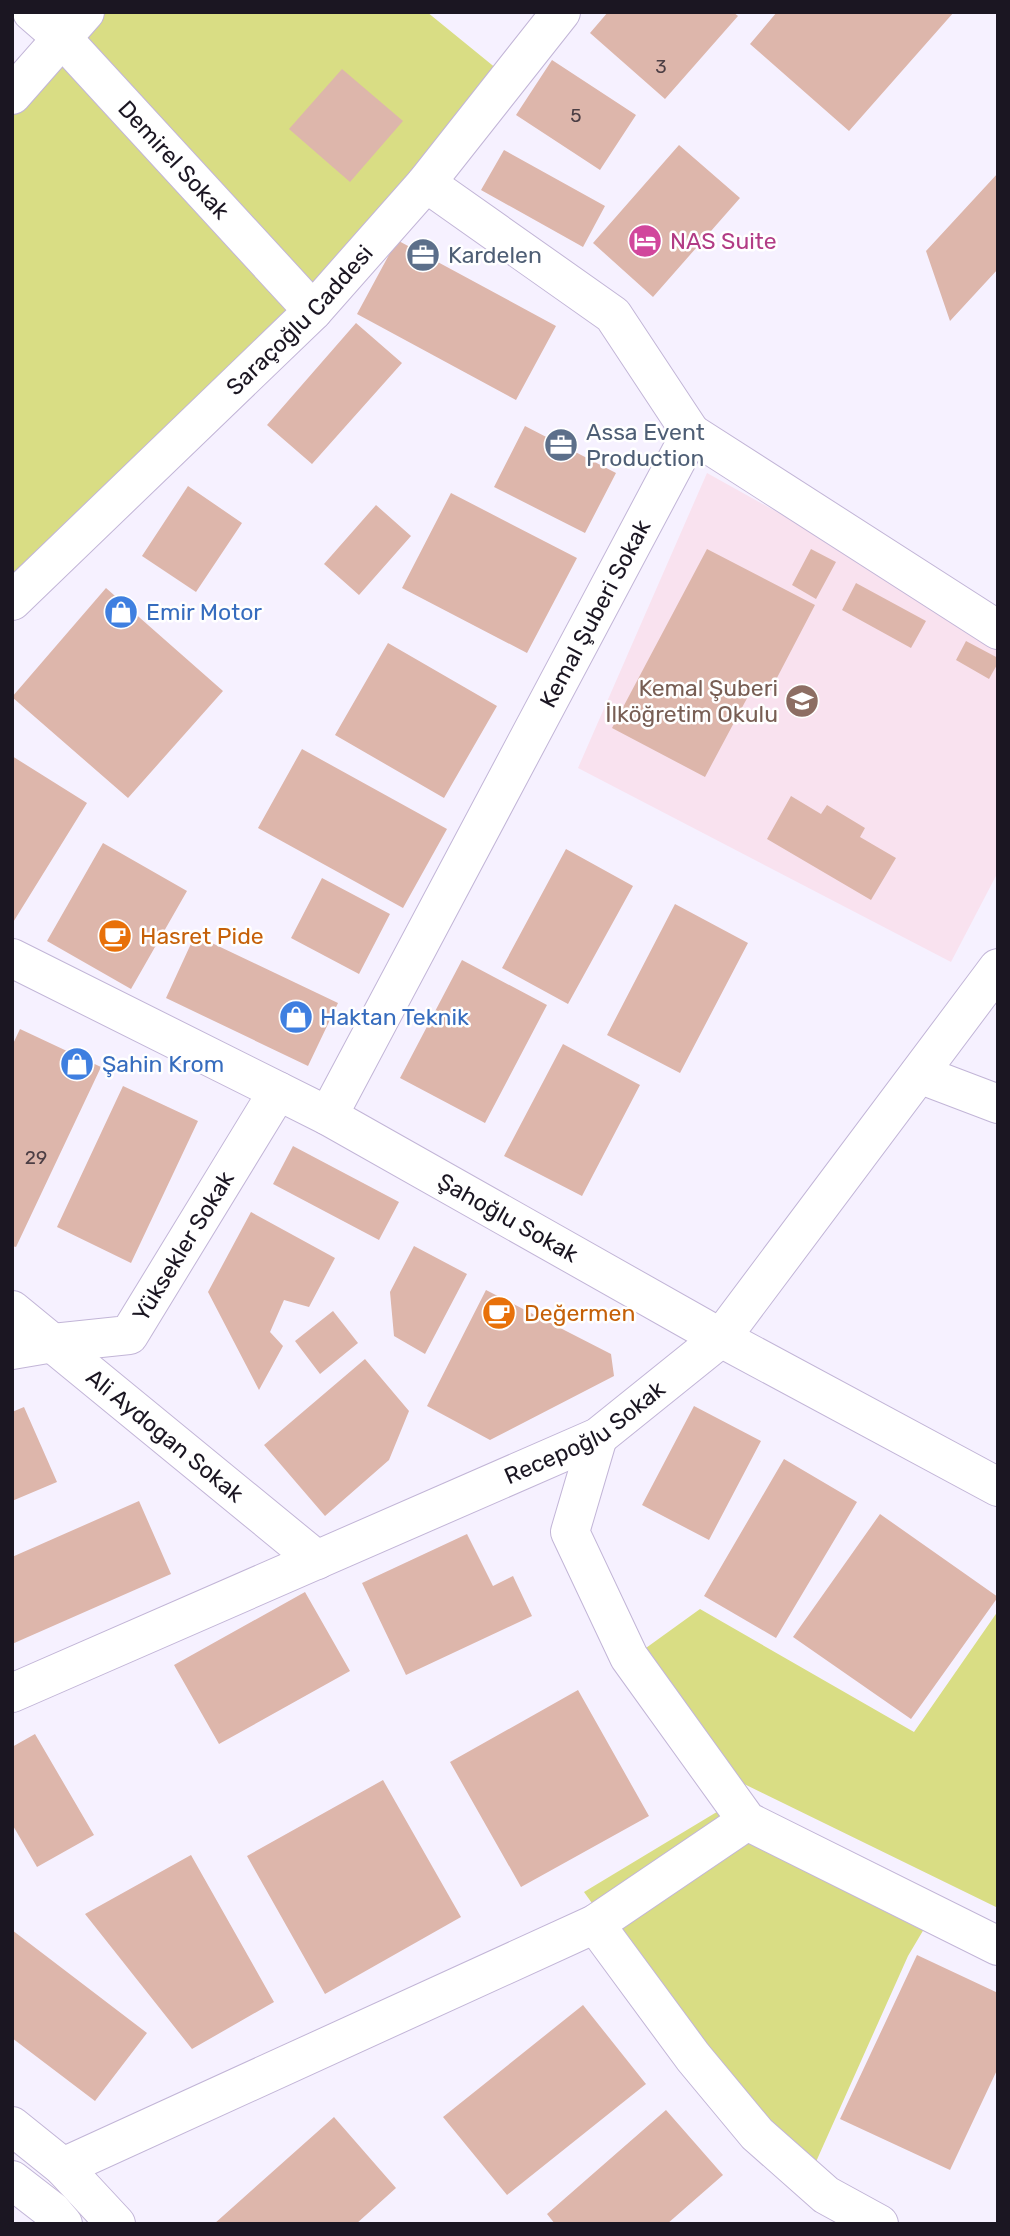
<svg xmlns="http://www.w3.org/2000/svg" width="1010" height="2236" font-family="Rubik,sans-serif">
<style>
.education{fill:#f9e2ef}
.green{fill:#d9dd84}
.building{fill:#ddb6ab}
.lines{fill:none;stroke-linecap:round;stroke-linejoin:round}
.street-casing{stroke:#c2b5d7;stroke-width:40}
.street{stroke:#fff;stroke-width:38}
.labels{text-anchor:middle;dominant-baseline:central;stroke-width:5;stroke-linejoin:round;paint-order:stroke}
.number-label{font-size:19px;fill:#4c3e44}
.street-label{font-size:23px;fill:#1b1622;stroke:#fff}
.hotel-label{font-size:23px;fill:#b23c85;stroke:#fff;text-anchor:start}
.service-label{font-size:23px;fill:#4e5e75;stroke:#fff;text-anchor:start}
.shop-label{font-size:23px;fill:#366cbe;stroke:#fff;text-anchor:start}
.education-label{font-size:23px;fill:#785e54;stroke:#fff;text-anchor:end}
.food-label{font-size:23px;fill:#c56008;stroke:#fff;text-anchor:start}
</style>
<rect width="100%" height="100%" fill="#f6f1ff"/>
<path class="education" d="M707,473l291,162v237l-47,90 -373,-194z"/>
<path class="green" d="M94,12h333l81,66 -194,221 -241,-260z
M65,55l236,256 -289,278v-477z
M700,1609l214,123 84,-121v297l-258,-126 -101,-129z
M735,1801l205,101 -32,54 -93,208 -117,-113 -114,-159z"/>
<path class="building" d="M608,12h125l5,4 -73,83 -75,-66z
M777,12h177l-105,119 -99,-87z
M552,60l84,55 -36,55 -84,-55z
M342,69l61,52 -53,61 -61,-53z
M679,145l61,53 -87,99 -60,-54z
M504,150l101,56 -22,41 -102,-57z
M998,173v96l-48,52 -24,-70z
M397,240l159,86 -40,74 -159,-86z
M356,323l46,40 -90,101 -45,-39z
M525,426l91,47 -31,60 -91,-46z
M188,486l54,37 -46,69 -54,-36z
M451,493l126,65 -50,95 -125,-65z
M376,505l35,31 -52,59 -35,-31z
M707,549l108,56 -47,90 -15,-8 -48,90 -93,-49z
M811,549l25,13 -20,37 -24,-14z
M856,583l70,38 -15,27 -69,-38z
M106,588l117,103 -95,107 -116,-101z
M966,641l32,17v5l-9,16 -33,-19z
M388,643l109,63 -53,92 -109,-63z
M302,749l145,80 -44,79 -145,-80z
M12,756l75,47 -75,121z
M791,796l30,18 6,-9 38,23 -5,9 36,21 -25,42 -104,-61z
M103,843l84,48 -56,98 -84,-48z
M566,849l67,37 -65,118 -66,-36z
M322,878l68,36 -31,60 -68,-36z
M675,904l73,39 -68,130 -73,-38z
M195,935l143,68 -30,63 -142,-68z
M462,960l85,45 -62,118 -85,-45z
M20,1029l81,38 -85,180 -4,-1v-200z
M563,1044l77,41 -58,111 -78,-40z
M123,1086l75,35 -67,142 -74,-36z
M293,1146l106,56 -20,38 -106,-56z
M251,1212l84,46 -26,49 -25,-7 -14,32 13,14 -24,44 -51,-98z
M414,1246l53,28 -42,80 -31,-18 -4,-44z
M486,1290l125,64 3,22 -124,64 -63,-34z
M333,1311l25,32 -38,31 -25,-33z
M365,1359l44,52 -20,49 -64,56 -61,-71z
M694,1406l67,35 -52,99 -67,-35z
M24,1407l33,75 -45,19v-89z
M784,1459l73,43 -81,136 -72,-42z
M139,1501l32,73 -159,70v-87z
M880,1514l118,83 -87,122 -118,-82z
M467,1534l26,52 20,-10 19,40 -126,59 -44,-92z
M305,1592l45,79 -131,73 -45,-79z
M578,1690l71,126 -128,71 -71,-125z
M35,1734l59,101 -57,32 -25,-43v-77z
M383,1780l78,137 -136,77 -78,-138z
M191,1855l83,147 -82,47 -107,-135z
M12,1930l135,103 -52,68 -83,-63z
M917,1955l81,38v75l-48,102 -110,-51z
M583,2005l63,79 -139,111 -64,-78z
M666,2110l57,65 -56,49h-112l-8,-10z
M334,2117l62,71 -40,36h-142z"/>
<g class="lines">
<g class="street-casing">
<g id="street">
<path id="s1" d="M32,12l31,27 250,272"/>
<path d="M12,95l73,-83"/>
<path d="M426,183l187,132 78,118"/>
<path id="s2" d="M12,601l301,-290 113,-128 135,-171"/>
<path id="s3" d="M12,958l316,158 393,222 277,149"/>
<path d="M919,1074l79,30"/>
<path id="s4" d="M328,1116l363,-683 307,197"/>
<path id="s5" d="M12,1310l305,250"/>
<path id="s6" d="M12,1350l41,-7 76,-8 149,-244"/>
<path d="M598,1437l-28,95 59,125 118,164 251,125"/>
<path id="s7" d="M12,1693l586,-256 123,-99 277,-370"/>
<path d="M595,1924l98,133 64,77 69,61 53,29"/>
<path d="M12,2126l51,41 53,57"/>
<path d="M63,2167l532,-243 152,-103"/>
<path d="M12,2180l40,31 11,13"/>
</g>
</g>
<use href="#street" class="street"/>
</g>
<defs>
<g id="hotel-disc" transform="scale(1.75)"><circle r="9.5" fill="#d1479c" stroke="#fff"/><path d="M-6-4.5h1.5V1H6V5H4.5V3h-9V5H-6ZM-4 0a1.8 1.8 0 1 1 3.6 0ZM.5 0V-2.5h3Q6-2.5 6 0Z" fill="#fff"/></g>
<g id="office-disc" transform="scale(1.75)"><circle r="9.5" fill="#5c6f8a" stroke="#fff"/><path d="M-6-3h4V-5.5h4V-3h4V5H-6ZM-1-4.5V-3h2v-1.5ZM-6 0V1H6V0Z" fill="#fff"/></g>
<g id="shop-disc" transform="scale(1.75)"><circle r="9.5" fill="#3f7fe0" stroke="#fff"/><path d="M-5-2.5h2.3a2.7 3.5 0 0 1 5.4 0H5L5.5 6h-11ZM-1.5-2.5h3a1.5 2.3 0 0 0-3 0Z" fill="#fff"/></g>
<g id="school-disc" transform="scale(1.75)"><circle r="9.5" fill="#8d6e63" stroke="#fff"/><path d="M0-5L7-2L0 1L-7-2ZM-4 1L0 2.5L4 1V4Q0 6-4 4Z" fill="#fff"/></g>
<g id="cafe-disc" transform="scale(1.75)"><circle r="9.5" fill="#e8710a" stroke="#fff"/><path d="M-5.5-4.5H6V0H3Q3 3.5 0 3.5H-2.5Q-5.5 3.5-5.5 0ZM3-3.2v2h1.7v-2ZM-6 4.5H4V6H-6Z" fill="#fff"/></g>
</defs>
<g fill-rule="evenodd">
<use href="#hotel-disc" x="645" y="241"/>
<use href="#office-disc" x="423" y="255"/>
<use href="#office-disc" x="561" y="445"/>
<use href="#shop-disc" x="121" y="612"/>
<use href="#school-disc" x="802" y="701"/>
<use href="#cafe-disc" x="115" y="936"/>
<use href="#shop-disc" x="296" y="1017"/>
<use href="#shop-disc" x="77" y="1064"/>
<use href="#cafe-disc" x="499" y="1313"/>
</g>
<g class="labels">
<g class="number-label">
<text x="661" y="66">3</text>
<text x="576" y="115">5</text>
<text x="36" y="1157">29</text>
</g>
<g class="street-label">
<text stroke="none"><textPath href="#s1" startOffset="205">Demirel Sokak</textPath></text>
<text stroke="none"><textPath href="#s2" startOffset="402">Saraçoğlu Caddesi</textPath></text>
<text stroke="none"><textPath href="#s4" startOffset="569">Kemal Şuberi Sokak</textPath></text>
<text stroke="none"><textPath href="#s3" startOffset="560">Şahoğlu Sokak</textPath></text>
<text stroke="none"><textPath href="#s6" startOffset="222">Yüksekler Sokak</textPath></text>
<text stroke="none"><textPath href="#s7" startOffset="630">Recepoğlu Sokak</textPath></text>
<text stroke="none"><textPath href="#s5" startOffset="198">Ali Aydogan Sokak</textPath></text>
</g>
<g class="hotel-label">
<text x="670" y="241">NAS Suite</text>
</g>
<g class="service-label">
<text x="448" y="255">Kardelen</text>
<text x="586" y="432">Assa Event<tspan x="586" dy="26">Production</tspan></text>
</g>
<g class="shop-label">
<text x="146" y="612">Emir Motor</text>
<text x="320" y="1017">Haktan Teknik</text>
<text x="102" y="1064">Şahin Krom</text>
</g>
<g class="education-label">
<text x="778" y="688">Kemal Şuberi<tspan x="778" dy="26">İlköğretim Okulu</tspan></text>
</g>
<g class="food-label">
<text x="140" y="936">Hasret Pide</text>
<text x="524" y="1313">Değermen</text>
</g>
</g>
<rect width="1010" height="2236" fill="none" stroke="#1b1622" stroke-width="28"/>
</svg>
